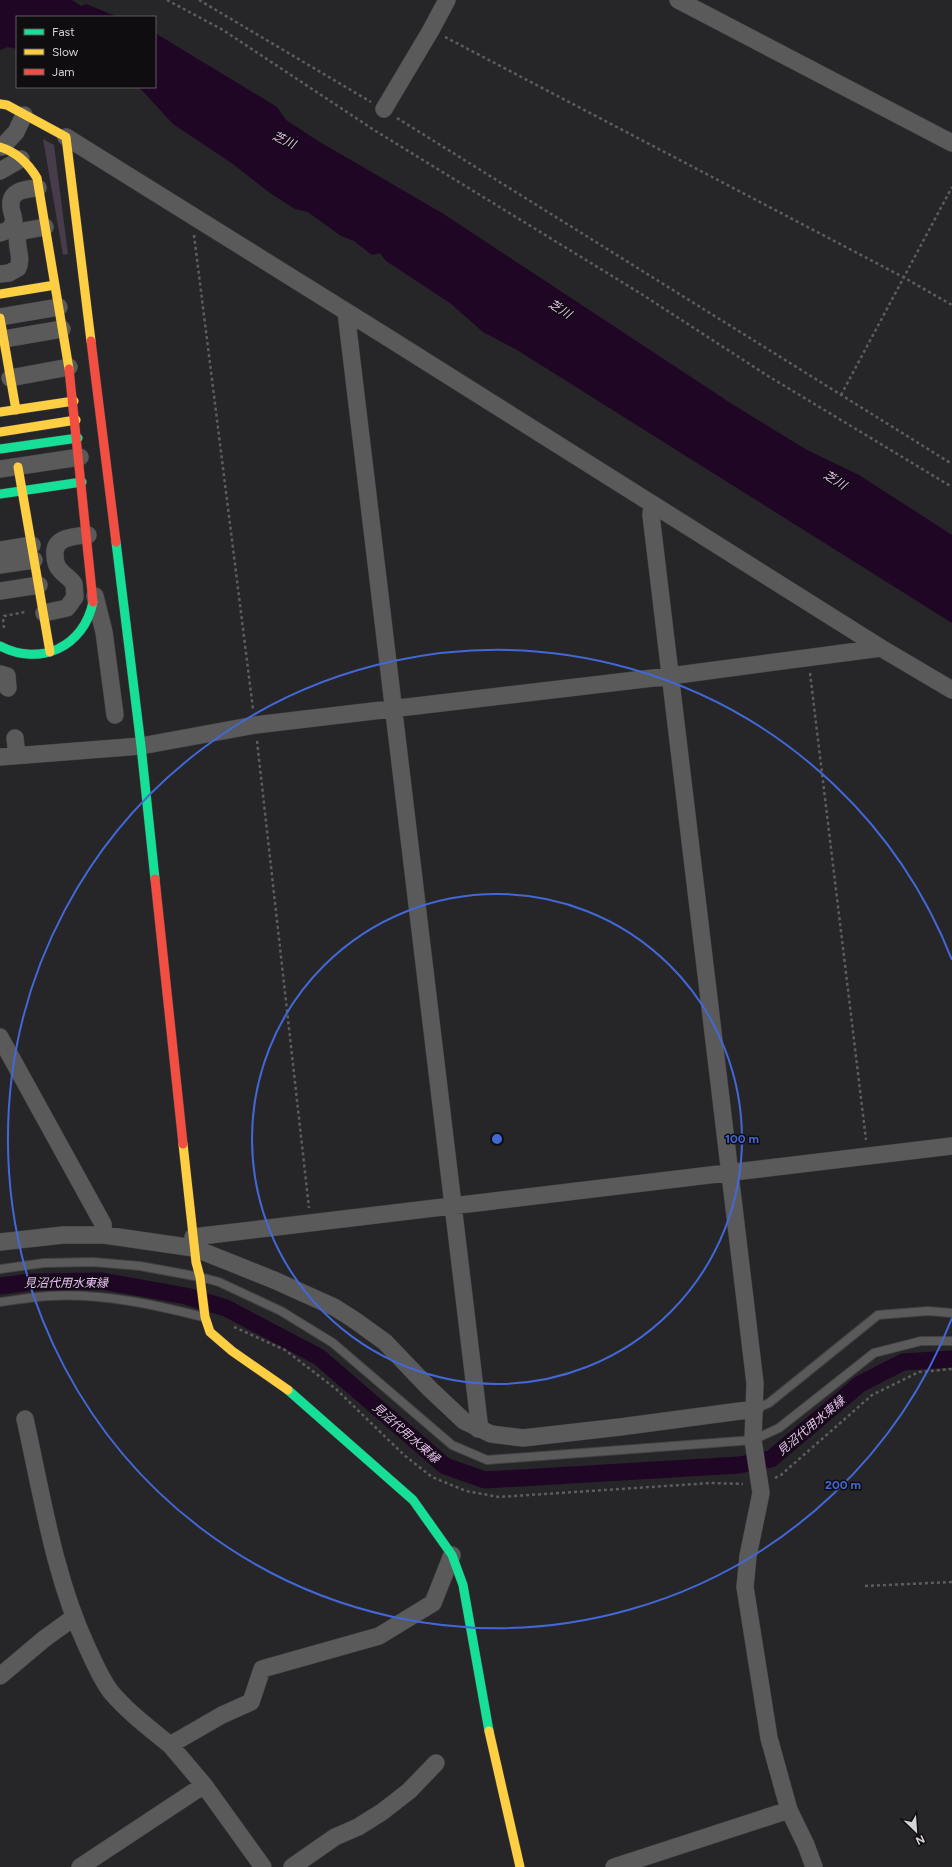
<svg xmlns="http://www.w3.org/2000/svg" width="952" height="1867" font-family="Figtree,'Noto Sans JP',sans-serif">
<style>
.water{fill:#1f0625}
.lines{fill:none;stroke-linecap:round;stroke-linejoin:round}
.canal{stroke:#1f0625;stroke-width:17}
.building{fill:#473c4a}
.lane-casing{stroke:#424143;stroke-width:10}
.street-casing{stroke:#424143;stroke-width:18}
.fast-casing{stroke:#424143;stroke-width:10}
.slow-casing{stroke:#424143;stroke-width:10}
.jam-casing{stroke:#424143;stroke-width:10}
.path{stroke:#5e5d5e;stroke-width:2.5;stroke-dasharray:3 3;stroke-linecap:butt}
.lane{stroke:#5b5a5b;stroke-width:8}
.street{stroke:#5b5a5b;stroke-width:17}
.fast{stroke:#16e098;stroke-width:9}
.slow{stroke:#ffcf43;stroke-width:9}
.jam{stroke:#f24e42;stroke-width:9}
.ring{fill:none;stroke:#4268d7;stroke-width:2}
.labels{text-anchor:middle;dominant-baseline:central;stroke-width:3;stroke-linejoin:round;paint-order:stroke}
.water-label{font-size:12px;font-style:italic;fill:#edbef8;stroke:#0f0d0f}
.centre{fill:#4268d7;stroke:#0f0d0f;stroke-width:2}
.ring-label{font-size:12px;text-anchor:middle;font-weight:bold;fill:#4268d7;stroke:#0f0d0f;stroke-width:3;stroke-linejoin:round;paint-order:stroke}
</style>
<rect width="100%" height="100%" fill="#262527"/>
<path class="water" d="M0,0h72l9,6 5,-2 32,13h-101v32l-9,-2 -8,3z
M155,33l122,74 9,13 32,21 124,72 290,191 75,46 52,25 93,60v88l-435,-273 -34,-18 -33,-29 -64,-42 -6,-8 -8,2 -18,-14 -13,-5 -33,-24 -13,-3 -25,-16 -37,-29 -60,-40 -34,-37h16z"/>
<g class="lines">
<path class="canal" d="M0,1286l31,-4 71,-1 84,15 40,12 93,49 126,109 40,14 254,-15 32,-6 89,-75 43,-22 49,-3"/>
</g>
<path class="building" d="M43,139l11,6 14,109 -5,1z"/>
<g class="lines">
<g class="lane-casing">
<path id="lane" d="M0,1269l44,-6 49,-1 47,4 60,11 19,5 62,29 52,32 119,102 35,15 266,-20 26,-12 95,-75 47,-12h31
M0,1302c16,-2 32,-5 49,-6 52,-3 103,8 154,21
M755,1409l14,-6 109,-88 50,-4 24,2"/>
</g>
<g class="street-casing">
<path id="street" d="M678,0l274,143
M384,109l47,-79 16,-30
M66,137l321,200 494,311 71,42
M2,147l14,-15 8,-17
M0,171l21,-12
M0,233l9,-3 5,-8c0,-6 -3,-10 -3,-15 -2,-17 15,-18 27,-19
M0,274l9,-1 9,-5c5,-12 -3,-21 0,-33l5,-4 22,-4
M346,312l133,1110 -1,7
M0,317l59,-10
M4,339l58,-10
M10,378l59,-11
M0,469l80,-12
M652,504l-1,11 104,868 -2,57 8,53 -13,63 -3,31 24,151 20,72 17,35 8,22
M0,550l32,-5
M0,565l34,-5
M0,591l39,-6
M95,596l9,36 11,83
M44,613l23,-5 8,-11 -1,-13c-4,-6 -10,-9 -14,-14 -4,-4 -5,-9 -5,-15 -2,-18 20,-19 33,-20
M0,674l7,2 1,12
M15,738l2,17
M0,757l141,-11 114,-21 415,-49 211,-28
M0,1037l103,187 1,11
M193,1237l759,-91
M0,1242l63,-7h41l90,13 80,32 60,27 19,12 32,23 45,47 34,32 27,13 32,4 97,-11 135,-18
M25,1419c17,76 29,157 62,228 7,15 14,32 24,45 17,20 38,36 59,53
M0,1676l44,-37 29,-21
M80,1867l124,-82
M263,1867l-59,-82 -34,-40 52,-30 29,-13 11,-33 117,-33 54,-33 19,-48
M292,1867l43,-30 23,-10 24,-15 27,-21 27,-28
M614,1867l175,-57"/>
</g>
<g class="fast-casing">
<path id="fast" d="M0,449l78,-11
M0,494l82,-12
M116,542l25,204 14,133
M0,646c40,21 84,1 93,-44
M288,1390l125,110 39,55 11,30 26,146"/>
</g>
<g class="slow-casing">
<path id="slow" d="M0,104l7,1 59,32 25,204
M0,147c17,5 28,16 37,31l32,191
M0,294l55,-9
M0,318l16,92
M0,412l74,-11
M0,432l76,-12
M18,467l32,185
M183,1144l13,118 4,15 5,40 5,15 22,19 56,39
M489,1731l31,136"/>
</g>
<g class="jam-casing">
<path id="jam" d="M91,341l25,201
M69,369l24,233
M155,879l28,265"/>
</g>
<path class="path" d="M167,0l56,30 151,100 269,165 125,81 184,111
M199,0l172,102
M445,37l458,240 49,28
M397,118l555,346
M194,235l59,474
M841,395l111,-208
M4,628l-1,-9 1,-3 21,-4
M810,673l56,467
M257,741l52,467
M234,1327l51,23 51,39 68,66 28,22 34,14 33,6 212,-14 32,1
M775,1478l6,-3 91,-80 47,-23 33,-3
M865,1586l87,-4"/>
<use href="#lane" class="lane"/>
<use href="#street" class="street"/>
<use href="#fast" class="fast"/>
<use href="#slow" class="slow"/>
<use href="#jam" class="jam"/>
</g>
<g class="ring">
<circle cx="497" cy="1139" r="245"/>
<path d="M952 1318A489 489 0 1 1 952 960"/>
</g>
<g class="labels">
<g class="water-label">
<text transform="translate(284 140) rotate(25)">芝川</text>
<text transform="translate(560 309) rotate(32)">芝川</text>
<text transform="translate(835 480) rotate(32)">芝川</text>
<text x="66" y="1283">見沼代用水東縁</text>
<text transform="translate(811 1426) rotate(-40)">見沼代用水東縁</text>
<text transform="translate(406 1433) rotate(41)">見沼代用水東縁</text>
</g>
</g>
<circle cx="497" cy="1139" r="6" class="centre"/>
<g class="ring-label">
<text x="742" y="1143">100 m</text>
<text x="843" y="1489">200 m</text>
</g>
<rect x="16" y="16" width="140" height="72" fill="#0f0d0f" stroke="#5e5c5e"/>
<rect x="24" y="29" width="20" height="6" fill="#16e098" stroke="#5e5c5e"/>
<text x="52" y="36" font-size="12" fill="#d5d2d5">Fast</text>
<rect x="24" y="49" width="20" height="6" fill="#ffcf43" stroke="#5e5c5e"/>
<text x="52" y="56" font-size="12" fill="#d5d2d5">Slow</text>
<rect x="24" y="69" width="20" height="6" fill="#f24e42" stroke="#5e5c5e"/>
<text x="52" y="76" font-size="12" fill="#d5d2d5">Jam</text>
<g transform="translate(916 1831) rotate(155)" stroke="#0f0d0f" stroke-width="3" paint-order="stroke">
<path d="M0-3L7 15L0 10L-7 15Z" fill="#d5d2d5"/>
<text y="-6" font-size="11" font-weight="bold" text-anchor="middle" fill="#d5d2d5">N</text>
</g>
</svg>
